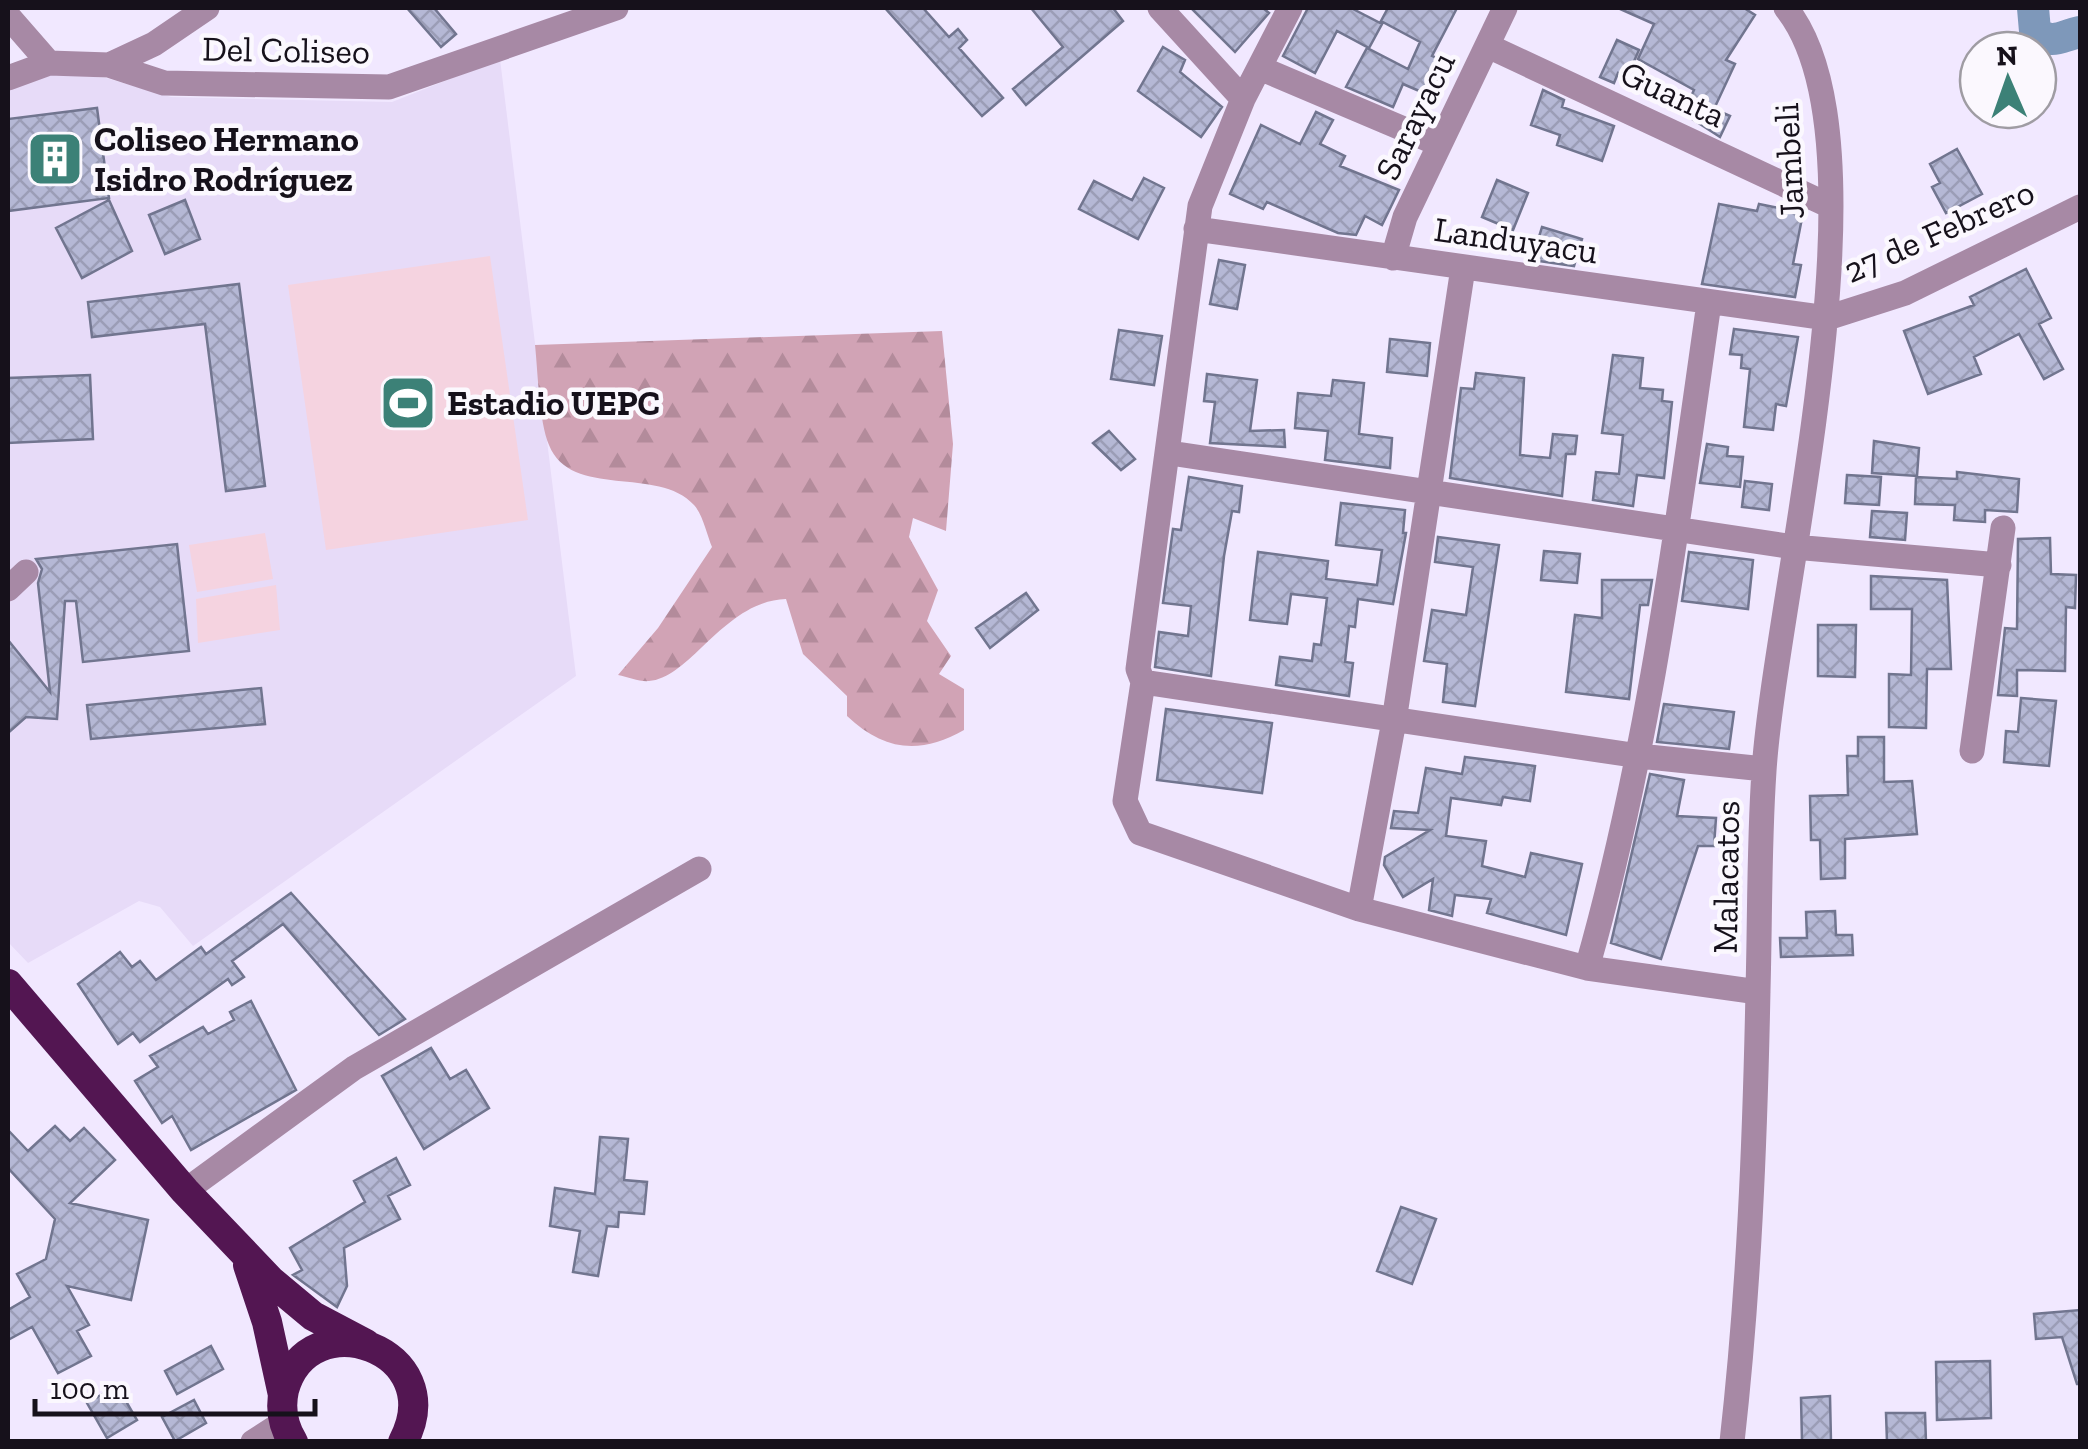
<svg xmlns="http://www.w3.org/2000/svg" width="2088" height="1449" font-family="'Zilla Slab',serif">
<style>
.built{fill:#e7dbf8}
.forest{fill:url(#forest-firs)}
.pitch{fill:#f5d3e0}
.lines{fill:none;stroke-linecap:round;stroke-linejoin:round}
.river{stroke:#7e98ba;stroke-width:32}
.building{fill:url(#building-cross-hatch);stroke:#71758f;stroke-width:2.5}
.minor{stroke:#a789a5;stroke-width:25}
.highway{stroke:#531652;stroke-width:30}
.labels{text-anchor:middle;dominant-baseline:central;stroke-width:9;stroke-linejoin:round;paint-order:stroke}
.street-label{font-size:35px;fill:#16111b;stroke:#fbf8fe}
.poi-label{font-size:35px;font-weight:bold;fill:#16111b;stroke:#fbf8fe;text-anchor:start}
</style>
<defs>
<pattern id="forest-firs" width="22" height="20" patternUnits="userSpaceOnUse" patternTransform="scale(2.5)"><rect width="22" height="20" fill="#d1a3b5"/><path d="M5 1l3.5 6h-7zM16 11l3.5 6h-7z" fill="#b38b9b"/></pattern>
<pattern id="building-cross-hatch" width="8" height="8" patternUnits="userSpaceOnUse" patternTransform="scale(2.5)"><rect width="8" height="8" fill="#b5b8d5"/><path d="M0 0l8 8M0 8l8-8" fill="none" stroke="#9b9db6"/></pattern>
</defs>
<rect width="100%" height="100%" fill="#f1e8ff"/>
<path class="built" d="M500,59l76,617 -383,270 -33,-39 -21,-6 -111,62 -20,-21v-859l38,-10 60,5 65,19 221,5z"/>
<path class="forest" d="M942,331l11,113 -7,87 -33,-13 -4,19 29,53 -11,31 24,35 -12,18 25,15v41c-44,25 -80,21 -117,-14v-20l-44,-42 -17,-55c-62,2 -95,79 -137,82 -9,1 -21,-4 -31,-6l40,-47 54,-81c-5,-12 -9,-32 -18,-42 -36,-40 -123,-5 -145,-60 -10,-24 -11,-72 -14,-100z"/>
<path class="pitch" d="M490,256l38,264 -202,30 -38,-265z
M265,533l8,46 -76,13 -8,-47z
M276,585l4,45 -82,13 -2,-44z"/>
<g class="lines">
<path class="river" d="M2033,8l2,23c18,15 25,5 45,1"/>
</g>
<path class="building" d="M407,8h27l22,26 -15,13z
M885,8h38l26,29 9,-8 9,11 -8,8 44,50 -21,18z
M1031,8h82l10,13 -97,84 -13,-16 50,-42z
M1191,8h72l6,5 -34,39z
M1308,8h43l31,16 -13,24 -32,-17 -22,42 -32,-17z
M1388,8h69l-25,48 14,6 -15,34 -28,-12 -10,23 -47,-20 21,-39 41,21 12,-27 -39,-21z
M1618,8h126l11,7 -29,45 9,4 -21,45 16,7 -10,21 -37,-24 11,-23 -56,-31 16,-35z
M1617,40l22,10 -12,27 -9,-4 -4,10 -14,-6z
M1163,47l22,13 -5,12 42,35 -21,30 -63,-46z
M1543,90l21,10 -2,7 52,19 -12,35 -45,-16 3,-10 -29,-10z
M97,108l12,90 -101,13v-92z
M1316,112l17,8 -13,24 25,12 -5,10 59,24 -17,35 -17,-9 -9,19 -18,-2 -71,-31 -4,7 -33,-15 31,-69 39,19z
M1957,149l25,45 -36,19 -14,-26 8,-4 -10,-19z
M1144,178l20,10 -26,51 -59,-30 15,-28 38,19z
M1497,180l31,13 -15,37 -31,-13z
M109,200l23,51 -50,27 -26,-50z
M185,200l15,39 -35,15 -16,-39z
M1719,204l38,7 2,-7 44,9 -10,51 8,1 -6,32 -93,-13z
M1542,227l40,12 -8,27 -42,-6z
M1219,260l26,5 -8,44 -27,-5z
M2026,269l25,49 -12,6 24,45 -19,10 -25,-45 -45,23 7,17 -53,20 -24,-63 70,-26 -4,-8z
M239,284l26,202 -39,5 -21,-167 -113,13 -4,-35z
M1734,329l64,8 -12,69 -10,-2 -3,26 -29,-3 6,-58 -9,-1 1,-13 -12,-1z
M1119,330l43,6 -8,49 -43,-6z
M1390,339l40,4 -3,33 -40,-4z
M1613,355l30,3 -3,30 23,2 -1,11 10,1 -8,76 -27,-3 -4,31 -40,-6 3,-28 23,2 4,-39 -21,-2z
M1476,373l48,5 -4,77 30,3 3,-24 24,2 -2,18h-9l-4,42 -112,-18 11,-90 13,1z
M1207,374l50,6 -7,51 34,-1 1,17 -75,-4 5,-41 -11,-1z
M90,375l3,64 -85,4v-65z
M1333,380l31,3 -5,51 33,4 -2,30 -65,-8 3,-29 -33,-3 3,-35 33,3z
M1109,431l26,28 -14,11 -28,-27z
M1874,441l45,7 -2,28 -45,-3z
M1707,444l21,3 -1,9 16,1 -3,30 -40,-4z
M1957,472l62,7 -2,33 -32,-2v12l-31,-2 1,-15 -40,-1 1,-27 41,2z
M1847,475l34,2 -2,28 -34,-2z
M1189,477l53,9 -3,26 -7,-1 -8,45 -13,120 -56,-9 4,-35 29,4 3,-30 -28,-3 10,-74 8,1z
M1745,481l27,3 -3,26 -27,-3z
M1341,503l64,7 -2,23h3l-13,71 -35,-5 -3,28 -6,-1 -4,36 8,1 -4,33 -73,-11 4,-28 32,4 2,-17 7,1 6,-47 -36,-4 -4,30 -37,-4 8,-68 70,9 -2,18 51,6 5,-35 -46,-5z
M1872,511l35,2 -2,27 -35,-3z
M1438,537l61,8 -24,161 -32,-4 4,-38 -23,-3 8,-51 34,5 7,-48 -38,-5z
M2050,538l1,36 25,1 -1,33 -9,-1 -1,64 -48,-1v26l-19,-1 7,-67 12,1 1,-90z
M177,544l12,107 -106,11 -7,-61h-11l-8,118 -31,-2 -18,16v-93l42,52 -12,-109 4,-14 -6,-10z
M1544,551l36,3 -3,29 -36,-3z
M1689,552l64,8 -5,49 -66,-8z
M1871,576l76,4 4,89h-24l-1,59 -37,-1v-53l22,1 1,-66h-41z
M1602,580h50l-4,25h-8l-11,94 -63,-7 9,-77 27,3z
M1026,593l12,17 -48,38 -14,-20z
M1818,625h38l-1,52 -37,-1z
M261,688l4,36 -174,15 -4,-34z
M2021,698l35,3 -7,65 -45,-4 2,-31 12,1z
M1664,704l70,8 -5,37 -72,-7z
M1166,709l106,14 -10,70 -105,-13z
M1858,737h26v45l28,-1 5,53 -72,5v39l-24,1 -1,-39h-9l-1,-44 38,-1 -1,-39h11z
M1465,757l70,9 -5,35 -27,-4 -2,8 -50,-7 -5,38 40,5 -4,25 43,11 6,-24 51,11 -16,71 -79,-22 4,-14 -36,-4 -3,21 -23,-6 4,-31 -30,18 -19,-32 1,-8 45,-27 -39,-2 3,-17 24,2 8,-45 36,6z
M1650,774l34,6 -7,36 39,2 -2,28h-16l-37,113 -50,-16z
M291,893l114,126 -26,16 -96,-111 -51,37 12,16 -12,8 -4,-6 -88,63 -7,-9 -15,11 -40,-60 42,-32 12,15 8,-6 16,19 45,-33 5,7z
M1835,911l1,24h16l1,20 -72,2 -1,-19h27l-1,-26z
M251,1001l45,89 -105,60 -19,-34 -10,7 -27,-42 23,-14 -8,-11 53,-29 5,7 26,-14 -4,-8z
M431,1048l19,31 16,-9 23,38 -65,41 -42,-73z
M55,1126l15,15 14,-13 31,32 -45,43 78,17 -17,80 -64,-14 22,39 -12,6 14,25 -33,17 -26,-46 -24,13v-30l22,-13 -13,-23 29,-15 9,-40 -47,-51v-38l20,21z
M600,1137l28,2 -4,41 23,2 -3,32 -25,-2 -1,15 -11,-1 -9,50 -25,-4 7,-41 -30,-5 5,-38 40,6z
M396,1158l14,27 -22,11 12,23 -56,29 3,38 -10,21 -44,-32 9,-5 -12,-22 75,-46 -11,-21z
M1401,1207l35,12 -24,65 -35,-13z
M2080,1310v74h-3l-15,-47 -26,2 -2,-25z
M211,1346l12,23 -46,25 -12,-23z
M1990,1361l1,57 -54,2 -1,-58z
M117,1386l20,34 -30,18 -20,-35z
M1830,1396l1,46h-29l-1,-44z
M194,1400l12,23 -31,18 -13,-24z
M1886,1413h39l1,29h-39z"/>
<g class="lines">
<path class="minor" d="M1160,8l83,91
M1290,8l-47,91 -43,107 -62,463 5,13 496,74 125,13
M8,16l41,47
M1488,46l340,159
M109,65l45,-21 53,-36
M1262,69l177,75
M8,78l41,-15 60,2 55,18 225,4 227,-79
M1196,229l631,89 78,-25 175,-86
M1393,258l12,-41 100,-209
M1170,453l624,94 205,18
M8,589l18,-17
M1143,682l-18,119 15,32 219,76 228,59 171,24
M1972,751l31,-223
M1359,909l35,-188 69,-453
M1587,968c62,-217 90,-442 122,-665
M185,1191l169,-123 345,-199
M253,1442l31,-20
M1732,1442c17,-151 23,-301 26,-452 2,-73 1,-146 6,-219 11,-173 130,-629 22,-763"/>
<path class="highway" d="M8,984l177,207 86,90 42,35 53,28
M248,1265l19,57 16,73
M293,1442c-10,-16 -13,-34 -9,-52 25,-91 168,-40 119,52"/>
</g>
<defs>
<g id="building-square" transform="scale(2.875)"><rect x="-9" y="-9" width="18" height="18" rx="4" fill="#3c8177" stroke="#fbf8fe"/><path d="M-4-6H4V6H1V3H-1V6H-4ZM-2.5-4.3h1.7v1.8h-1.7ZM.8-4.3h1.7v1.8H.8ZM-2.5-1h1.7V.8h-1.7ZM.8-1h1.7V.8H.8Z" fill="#fff"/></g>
<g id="stadium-square" transform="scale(2.875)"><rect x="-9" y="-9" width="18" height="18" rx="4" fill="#3c8177" stroke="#fbf8fe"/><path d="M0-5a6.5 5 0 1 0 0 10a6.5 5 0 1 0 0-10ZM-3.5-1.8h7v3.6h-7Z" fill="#fff"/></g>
</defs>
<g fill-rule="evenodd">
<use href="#building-square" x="55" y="159"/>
<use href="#stadium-square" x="408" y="403"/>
</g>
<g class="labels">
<g class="street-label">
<text transform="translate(286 50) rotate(1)">Del Coliseo</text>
<text transform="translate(1673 94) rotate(25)">Guanta</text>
<text transform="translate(1415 116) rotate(-64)">Sarayacu</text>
<text transform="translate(1789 161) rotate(-93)">Jambeli</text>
<text transform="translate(1939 231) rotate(-24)">27 de Febrero</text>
<text transform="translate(1516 240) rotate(8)">Landuyacu</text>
<text transform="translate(1726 877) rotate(-89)">Malacatos</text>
</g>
<g class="poi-label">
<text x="94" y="139">Coliseo Hermano<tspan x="94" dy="40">Isidro Rodríguez</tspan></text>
<text x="447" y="403">Estadio UEPC</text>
</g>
</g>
<rect width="2088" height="1449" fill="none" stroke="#16111b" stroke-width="20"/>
<g transform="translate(2008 80) rotate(358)"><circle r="48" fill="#fbf8fe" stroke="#9f9ca3" stroke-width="2.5"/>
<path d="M0-8L18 38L0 25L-18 38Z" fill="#3c8177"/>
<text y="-15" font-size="28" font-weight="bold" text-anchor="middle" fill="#16111b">N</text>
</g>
<path d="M35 1399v15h280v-15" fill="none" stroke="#16111b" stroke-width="5"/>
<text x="50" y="1399" font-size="30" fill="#16111b" stroke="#fbf8fe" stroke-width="8" paint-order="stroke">100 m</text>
</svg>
